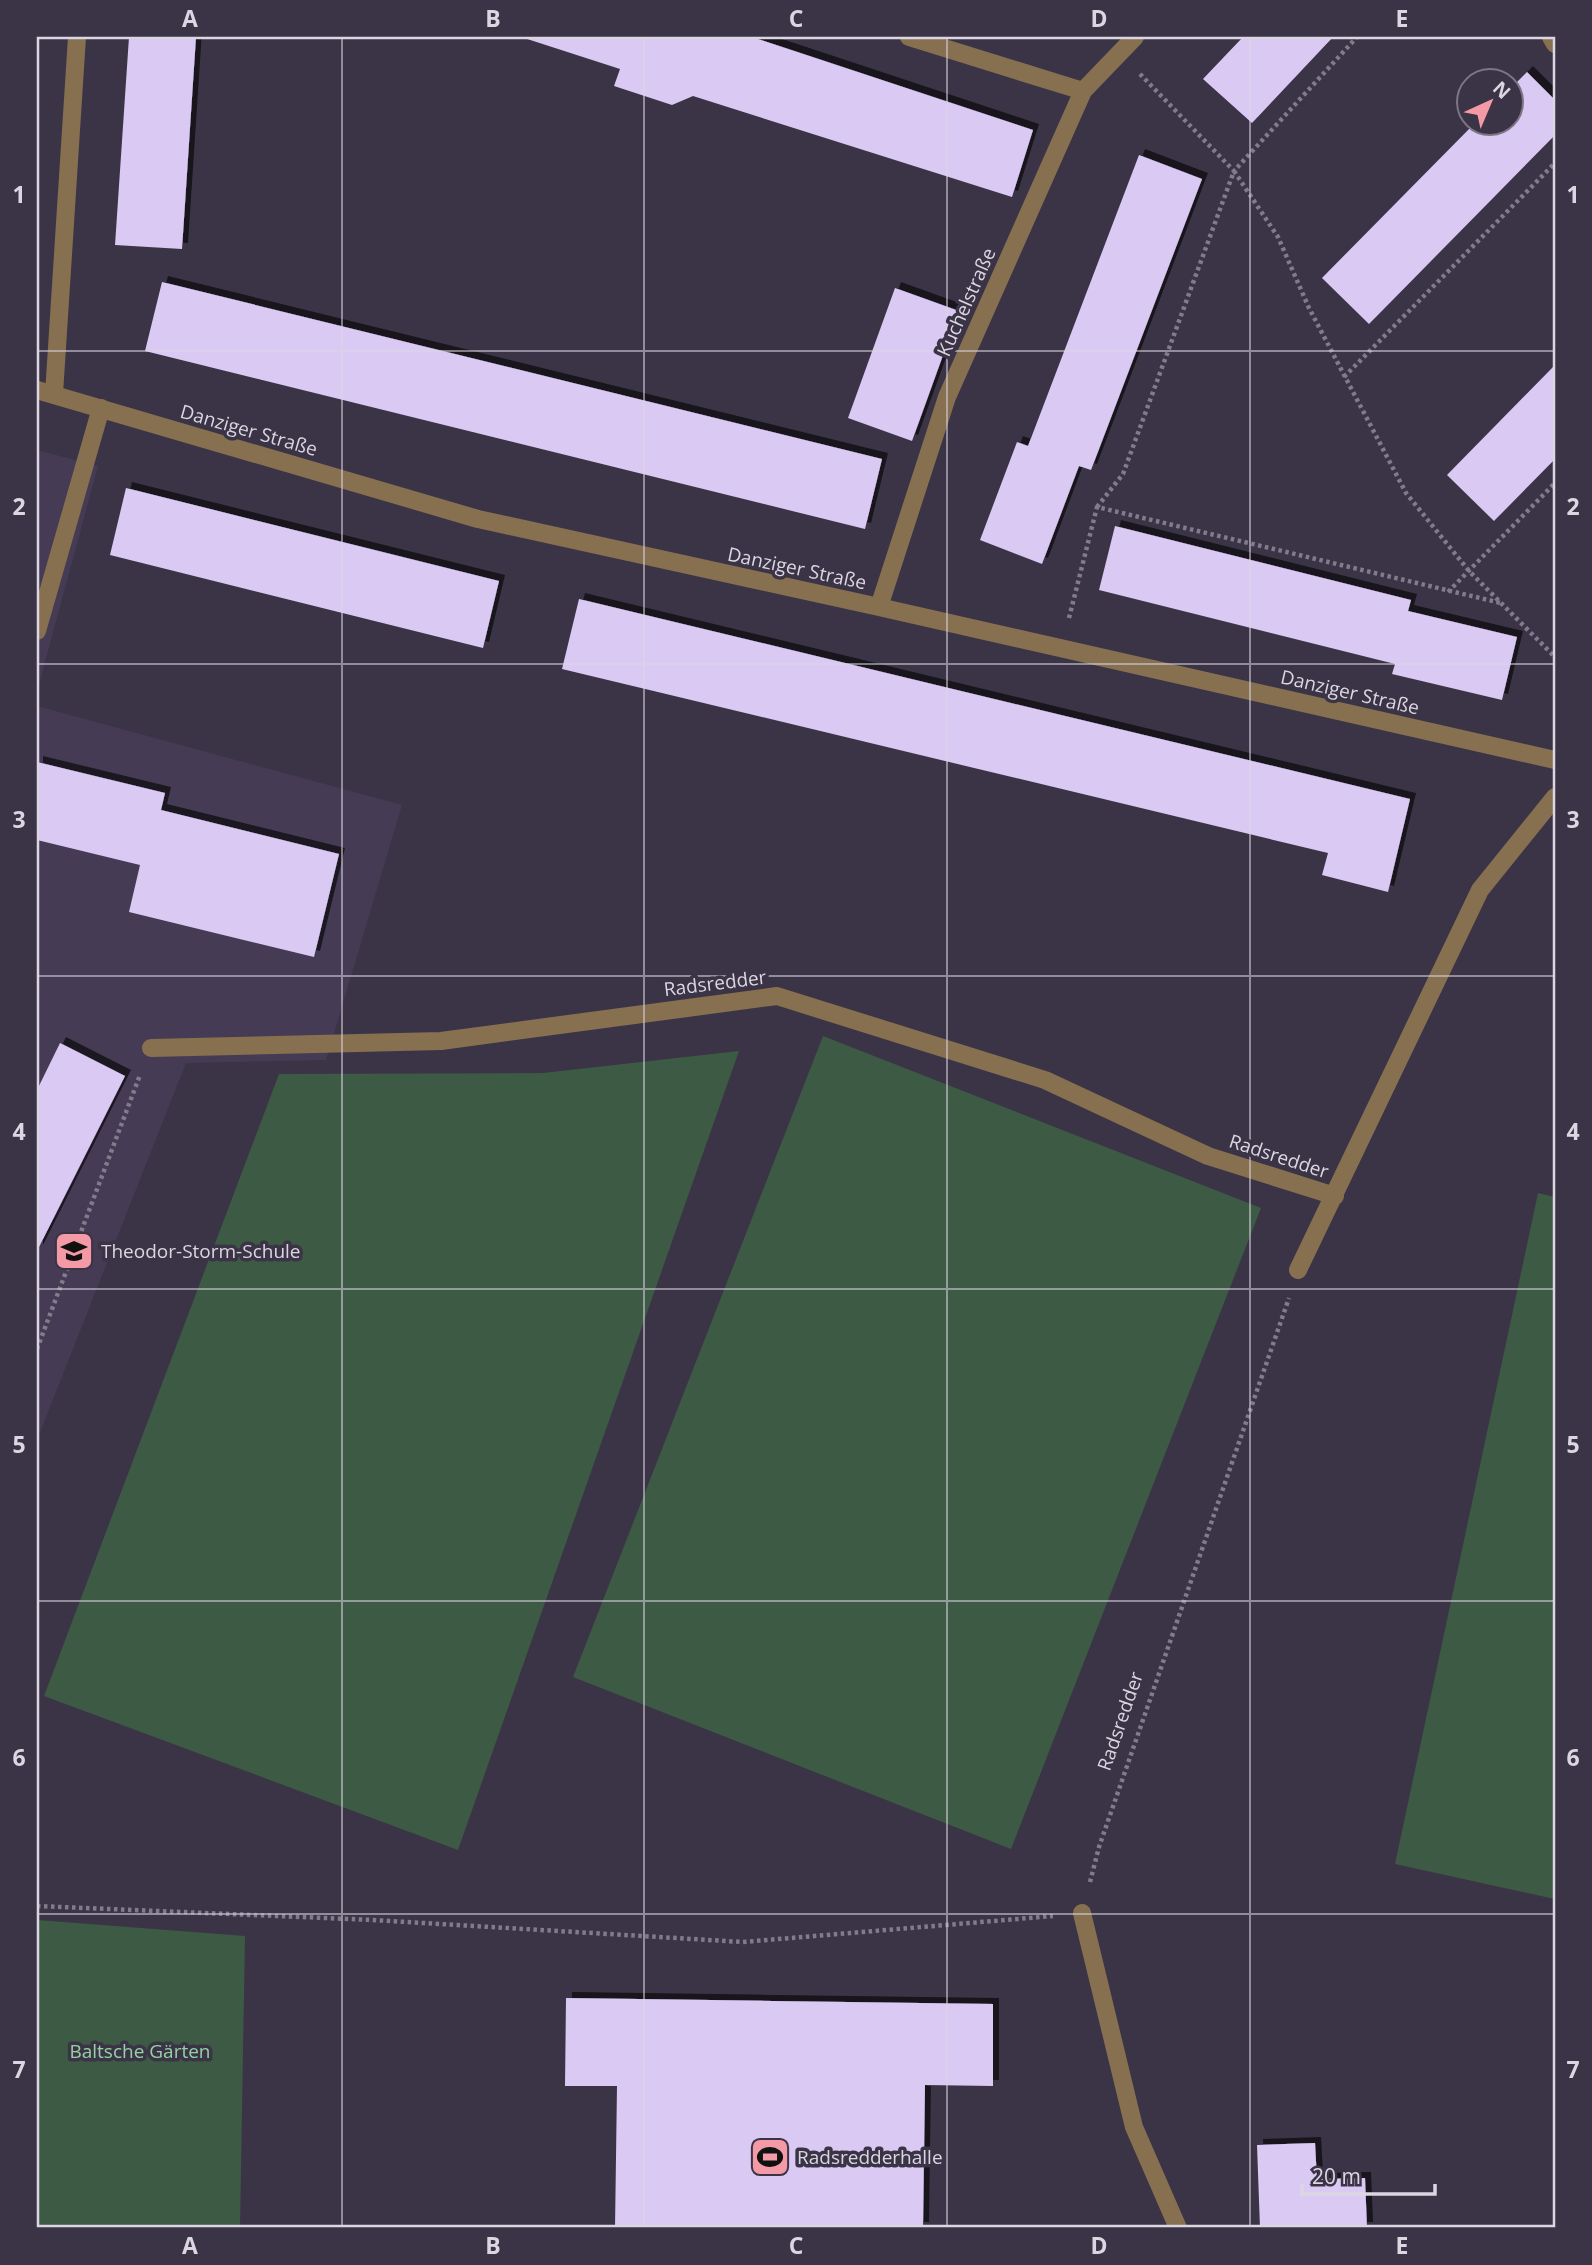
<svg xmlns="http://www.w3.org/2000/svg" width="1592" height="2265" font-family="'Open Sans',sans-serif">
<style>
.built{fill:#453b54}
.green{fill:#3d5a45}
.building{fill:#d9c9f3;filter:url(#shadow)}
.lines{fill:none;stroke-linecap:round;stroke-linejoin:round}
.path{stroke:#817b8b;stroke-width:4.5;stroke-dasharray:3.5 3.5;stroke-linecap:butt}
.minor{stroke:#867050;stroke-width:18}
.grid{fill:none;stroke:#dbd6e2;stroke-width:2;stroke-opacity:0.55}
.labels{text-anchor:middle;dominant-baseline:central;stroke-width:7;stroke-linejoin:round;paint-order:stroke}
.street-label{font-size:19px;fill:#dbd6e2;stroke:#3b3446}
.poi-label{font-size:19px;fill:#dbd6e2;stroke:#3b3446;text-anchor:start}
.park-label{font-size:19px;fill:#95d1a4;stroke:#3b3446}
.neatline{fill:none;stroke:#dbd6e2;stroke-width:2.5}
.grid-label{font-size:23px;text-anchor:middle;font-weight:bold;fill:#dbd6e2}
</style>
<defs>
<filter id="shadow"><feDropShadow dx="6" dy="-6" stdDeviation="0" flood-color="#0009"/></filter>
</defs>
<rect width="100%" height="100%" fill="#3b3446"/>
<path class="built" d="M37,450l61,16 -61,226z
M37,706l365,99 -76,255 -140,3 -149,377z"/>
<path class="green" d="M823,1036l438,172 -250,641 -438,-172z
M739,1051l-281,799 -414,-154 235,-622 264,-1z
M1538,1193l17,4v702l-160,-35z
M37,1920l208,16 -5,292h-203z"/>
<path class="building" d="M129,37h67l-14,212 -67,-4z
M521,37h231l281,93 -21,67 -319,-101 -21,9 -58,-19 6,-17z
M1243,37h90l-81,86 -49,-44z
M1527,72l28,28v35l-186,189 -47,-46 154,-156h36v-35z
M1139,155l63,24 -111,291 -12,-4 -37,98 -62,-24 37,-98 11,4z
M162,282l720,177 -17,70 -720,-178z
M895,288l64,23 -47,130 -64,-23z
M1555,365v94l-61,62 -47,-46z
M126,488l373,93 -16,67 -373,-93z
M1115,526l296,74 -3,11 109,26 -15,63 -110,-26 3,-10 -296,-74z
M579,599l831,200 -22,93 -66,-17 6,-22 -766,-184z
M37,762l128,31 -4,17 178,44 -25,103 -185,-45 11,-47 -103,-25z
M60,1043l65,33 -88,175v-161z
M566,1998l427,6v82l-68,-1 -2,143h-308l2,-142h-52z
M1315,2143l2,36 48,-1 2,50h-107l-3,-83z"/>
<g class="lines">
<path class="path" d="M1140,74l94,97 123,-134
M1234,171l44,66 31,71 97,185 63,78 86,86
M1344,377l211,-214
M1097,507l26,-33 111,-303
M1448,592l107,-109
M1069,618l28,-111 404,96
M37,1349l103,-274
M1090,1882l9,-35 190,-549
M37,1906l336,14 370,22 310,-26"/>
<path class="minor" d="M909,37l174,54
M1551,37l4,7
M37,390l441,129 401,88 676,153
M54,394l23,-357
M879,607l68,-210 136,-306 52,-54
M37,631l64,-223
M151,1048l290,-7 336,-45 268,84 163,76 127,40
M1298,1270l182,-380 75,-93
M1082,1913l52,214 44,101"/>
</g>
<path class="grid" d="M342,37v2191M644,37v2191M947,37v2191M1250,37v2191M37,351h1518M37,664h1518M37,976h1518M37,1289h1518M37,1601h1518M37,1914h1518"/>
<defs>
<g id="school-square" transform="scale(2.0125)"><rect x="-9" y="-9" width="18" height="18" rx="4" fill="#f49aa6" stroke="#3b3446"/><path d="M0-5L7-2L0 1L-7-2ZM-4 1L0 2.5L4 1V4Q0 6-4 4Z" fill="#111"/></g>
<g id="stadium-square" transform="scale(2.0125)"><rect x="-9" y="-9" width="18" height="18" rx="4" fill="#f49aa6" stroke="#3b3446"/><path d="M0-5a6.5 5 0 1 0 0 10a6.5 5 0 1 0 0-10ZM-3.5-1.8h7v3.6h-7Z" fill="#111"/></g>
</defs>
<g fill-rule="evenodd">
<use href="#school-square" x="74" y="1251"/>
<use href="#stadium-square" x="770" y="2157"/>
</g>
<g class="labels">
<g class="street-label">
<text transform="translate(966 302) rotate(-66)">Kuchelstraße</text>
<text transform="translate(249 430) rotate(16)">Danziger Straße</text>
<text transform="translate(797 568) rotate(12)">Danziger Straße</text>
<text transform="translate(1350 692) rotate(13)">Danziger Straße</text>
<text transform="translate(715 983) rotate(-7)">Radsredder</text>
<text transform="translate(1279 1156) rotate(18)">Radsredder</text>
<text transform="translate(1120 1721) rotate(-71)">Radsredder</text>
</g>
<g class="poi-label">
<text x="101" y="1251">Theodor-Storm-Schule</text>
<text x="797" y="2157">Radsredderhalle</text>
</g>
<g class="park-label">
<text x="140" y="2051">Baltsche Gärten</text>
</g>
</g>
<rect width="1592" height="2265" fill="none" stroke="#3b3446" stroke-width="77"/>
<g transform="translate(1490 102) rotate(44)"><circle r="33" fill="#3b3446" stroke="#7b7584" stroke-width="2"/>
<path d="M0-5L12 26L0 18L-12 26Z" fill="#f49aa6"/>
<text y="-10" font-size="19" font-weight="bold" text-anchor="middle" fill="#dbd6e2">N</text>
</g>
<path d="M1302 2184v10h133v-10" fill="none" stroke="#dbd6e2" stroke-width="3.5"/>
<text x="1312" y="2184" font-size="21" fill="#dbd6e2" stroke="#3b3446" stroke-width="5" paint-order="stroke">20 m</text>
<rect x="38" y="38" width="1516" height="2188" class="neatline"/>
<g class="grid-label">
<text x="190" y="27">A</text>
<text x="493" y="27">B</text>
<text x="796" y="27">C</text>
<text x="1099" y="27">D</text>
<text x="1402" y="27">E</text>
<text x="19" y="203">1</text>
<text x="1573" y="203">1</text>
<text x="19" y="515">2</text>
<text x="1573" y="515">2</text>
<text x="19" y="828">3</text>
<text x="1573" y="828">3</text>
<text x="19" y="1140">4</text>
<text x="1573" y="1140">4</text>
<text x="19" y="1453">5</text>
<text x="1573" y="1453">5</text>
<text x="19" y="1766">6</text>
<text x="1573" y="1766">6</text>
<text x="19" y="2078">7</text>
<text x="1573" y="2078">7</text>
<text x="190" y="2254">A</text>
<text x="493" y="2254">B</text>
<text x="796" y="2254">C</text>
<text x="1099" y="2254">D</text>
<text x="1402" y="2254">E</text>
</g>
</svg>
